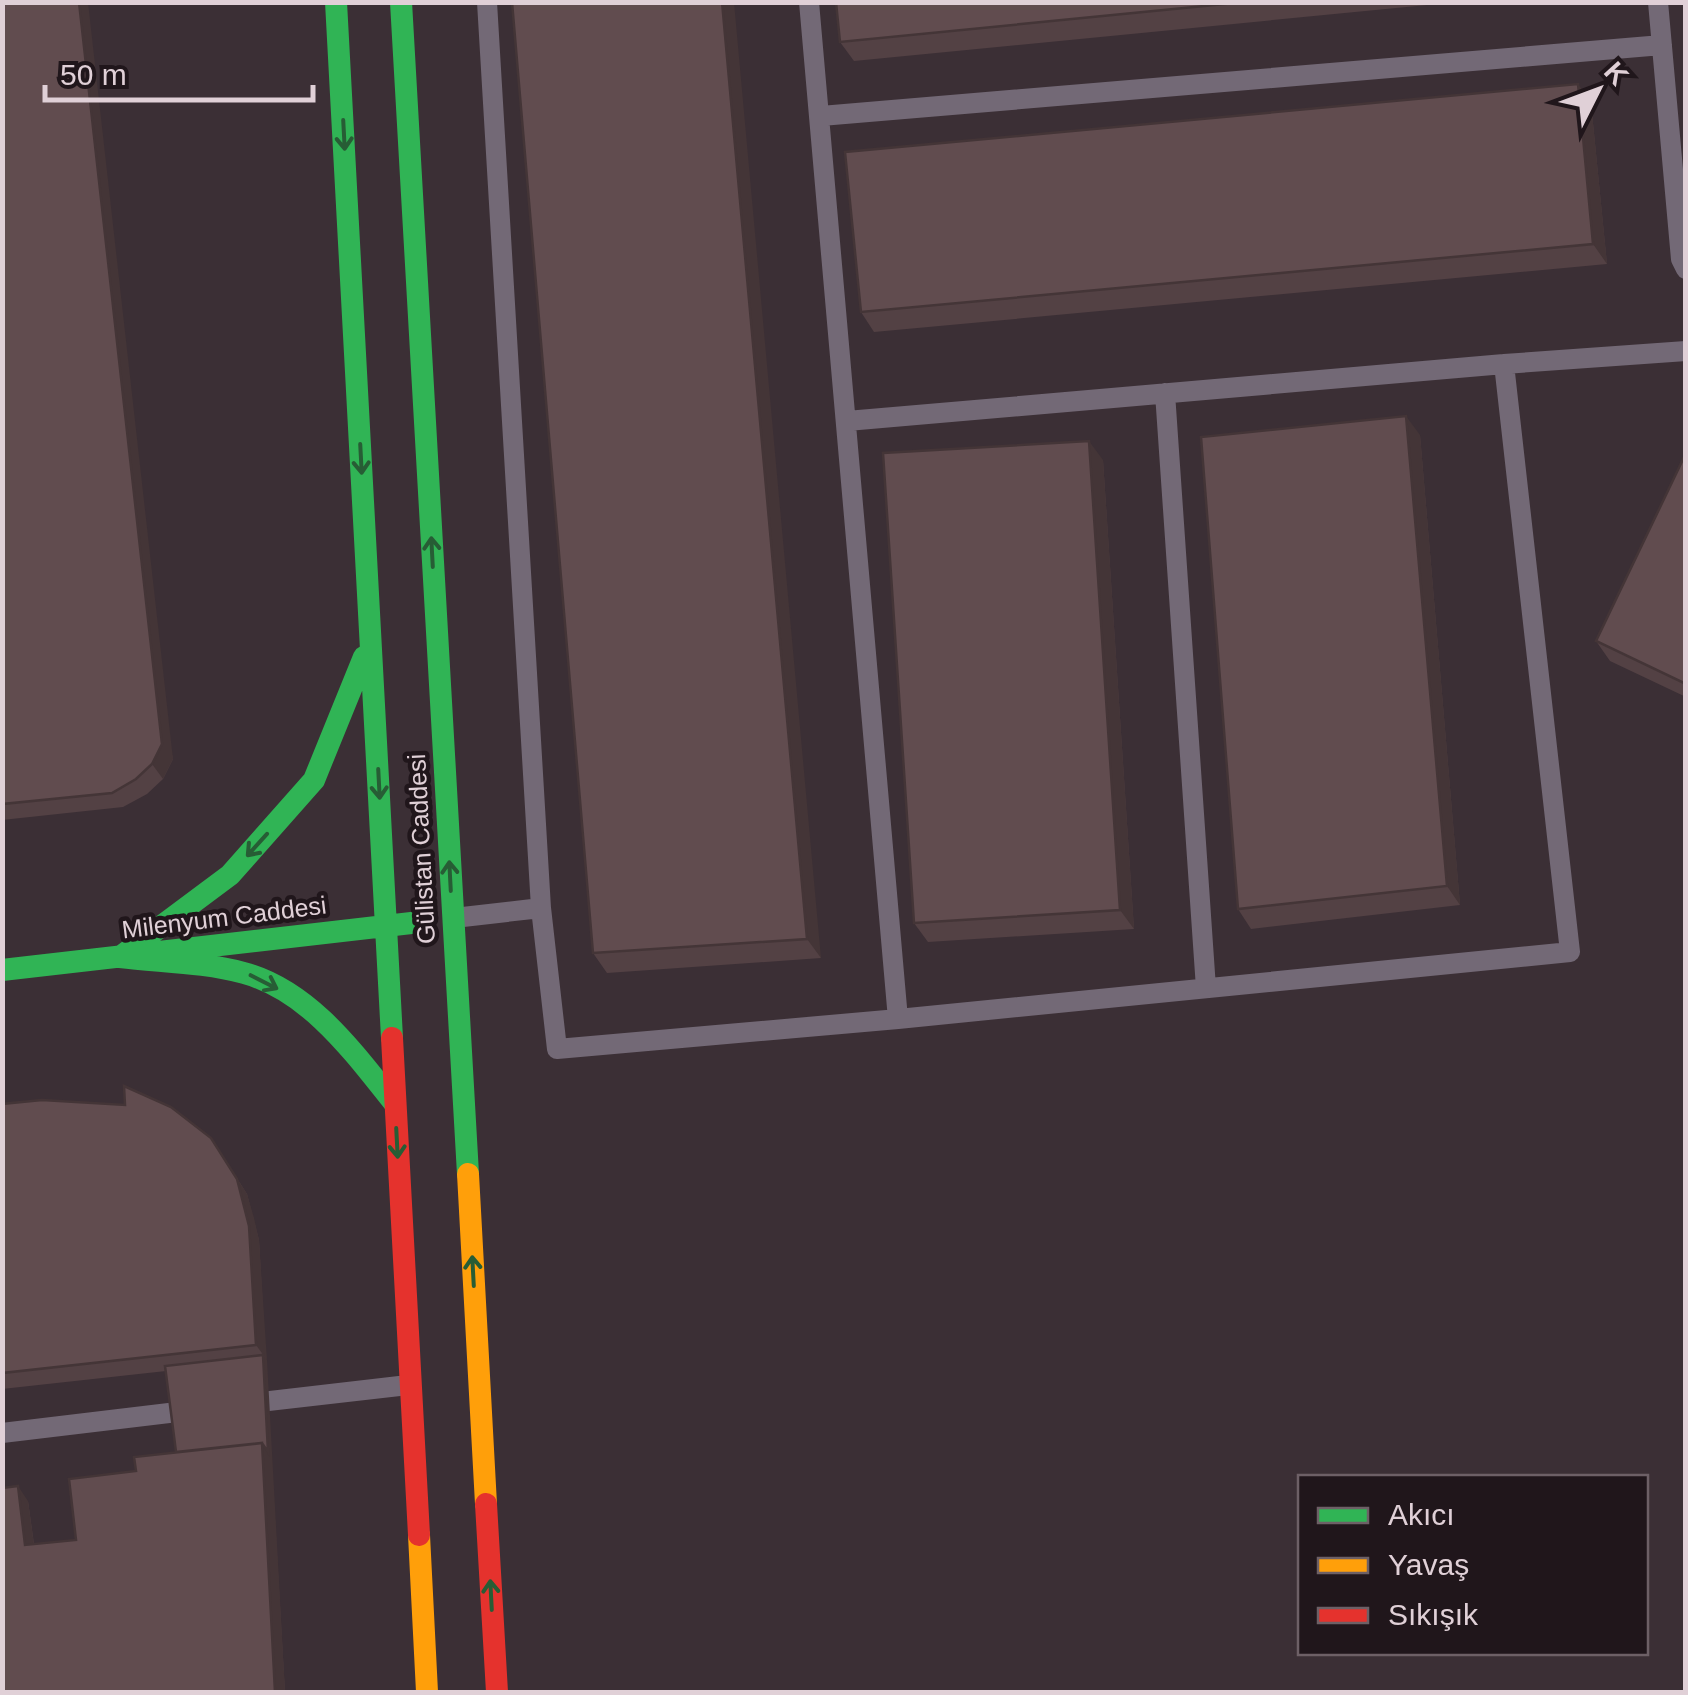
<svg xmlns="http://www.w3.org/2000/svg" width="1688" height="1695" font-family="Helvetica,sans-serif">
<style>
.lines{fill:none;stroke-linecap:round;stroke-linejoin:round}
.lane{stroke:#736976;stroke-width:20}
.fast{stroke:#30b455;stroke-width:22}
.slow{stroke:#ff9f0a;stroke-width:22}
.jam{stroke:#e5322d;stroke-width:22}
.wall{fill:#534144}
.shaded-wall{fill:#443537}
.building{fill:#614c4f;stroke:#443537;stroke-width:2.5}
.oneway{stroke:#275d35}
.labels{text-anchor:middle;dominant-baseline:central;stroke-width:9;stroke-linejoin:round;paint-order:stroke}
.street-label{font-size:25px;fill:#e0d0d7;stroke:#20161b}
</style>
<rect width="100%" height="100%" fill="#3b2f35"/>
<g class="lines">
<path class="lane" d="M487,2l54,906 16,141 341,-30 672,-67 -66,-588 182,-13
M809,2l89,1017
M1658,2l23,257 5,10
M821,116l841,-71
M1165,393l41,595
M847,421l657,-57
M454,918l87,-10
M243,1404l165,-19
M2,1433l192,-23"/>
<path class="fast" d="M336,2l56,1036
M401,2l67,1172
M364,657l-50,123 -84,95 -110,82c41,5 84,5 124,16 66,18 110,80 151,131
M2,970l418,-48"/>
<path class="slow" d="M468,1174l18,330
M419,1535l8,157"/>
<path class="jam" d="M392,1038l27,497
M486,1504l11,188"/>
</g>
<path class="wall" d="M2,2l171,757 -10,20 -16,15 -24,13 -121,13z
M512,2l309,956 -214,15 -14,-20z
M836,2h622l-604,59 -14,-19z
M1591,103l16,161 -733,68 -13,-20z
M1420,435l40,470 -209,24 -13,-20z
M1686,453v244l-76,-36 -14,-20z
M1103,460l31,469 -206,13 -14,-19z
M2,1104l219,49 26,41 12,46 26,452h-283l26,-191 6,43 42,-4 60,-69 40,-19 -10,-81 -164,18z"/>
<path class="shaded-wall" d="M79,2h9l85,757 -10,20 -11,-15z
M722,2h12l87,956 -14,-19z
M1578,84l13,19 16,161 -14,-20z
M1406,416l14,19 40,470 -13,-19z
M1089,441l14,19 31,469 -14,-19z
M211,1138l36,56 7,24 5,22 8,120 -11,-15z
M263,1355l4,5 18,332h-10l-13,-249z
M18,1486l10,15 8,59 -11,-15z"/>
<path class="building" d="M2,2h77l83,742 -10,20 -16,15 -24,14 -110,11z
M512,2h210l85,937 -214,14z
M836,2h409l-405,40z
M1578,84l15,160 -732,68 -16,-160z
M1406,416l41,470 -209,23 -37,-472z
M1089,441l31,469 -206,13 -31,-470z
M1686,453v231l-90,-43z
M124,1086l47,21 40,31 26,41 12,47 7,119 -254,28v-269l40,-4 83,5z
M263,1355l5,97 -6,-9 -86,9 -11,-86z
M262,1443l13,249h-273v-204l16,-2 7,59 51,-5 -7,-61 67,-8 -2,-14z"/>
<defs><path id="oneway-shaft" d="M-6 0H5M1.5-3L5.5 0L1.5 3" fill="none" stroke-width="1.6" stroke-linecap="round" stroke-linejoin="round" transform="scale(2.5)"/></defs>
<g class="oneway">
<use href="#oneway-shaft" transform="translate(344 135) rotate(87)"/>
<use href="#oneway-shaft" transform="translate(361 459) rotate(87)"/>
<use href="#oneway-shaft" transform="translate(432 552) rotate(-93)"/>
<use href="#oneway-shaft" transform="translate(379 784) rotate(87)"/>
<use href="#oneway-shaft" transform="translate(257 845) rotate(132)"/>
<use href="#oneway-shaft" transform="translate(450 876) rotate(-93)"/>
<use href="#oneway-shaft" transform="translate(264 982) rotate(27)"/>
<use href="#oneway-shaft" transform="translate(397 1143) rotate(87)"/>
<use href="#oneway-shaft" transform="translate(473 1271) rotate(-93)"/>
<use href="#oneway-shaft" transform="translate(491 1595) rotate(-93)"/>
</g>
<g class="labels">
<g class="street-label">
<text transform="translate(421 849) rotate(-93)">Gülistan Caddesi</text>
<text transform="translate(224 917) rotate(-7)">Milenyum Caddesi</text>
</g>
</g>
<rect width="1688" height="1695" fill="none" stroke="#e0d0d7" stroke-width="10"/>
<rect x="1298" y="1475" width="350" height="180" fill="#20161b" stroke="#6d6066" stroke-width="2.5"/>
<rect x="1318" y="1508" width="50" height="15" fill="#30b455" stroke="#6d6066" stroke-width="2.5"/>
<text x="1388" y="1525" font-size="30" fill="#e0d0d7">Akıcı</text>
<rect x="1318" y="1558" width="50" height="15" fill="#ff9f0a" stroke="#6d6066" stroke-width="2.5"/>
<text x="1388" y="1575" font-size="30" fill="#e0d0d7">Yavaş</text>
<rect x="1318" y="1608" width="50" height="15" fill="#e5322d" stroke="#6d6066" stroke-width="2.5"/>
<text x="1388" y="1625" font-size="30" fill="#e0d0d7">Sıkışık</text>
<g transform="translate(1598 90) rotate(48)" stroke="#20161b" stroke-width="8" paint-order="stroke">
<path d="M0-8L18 38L0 25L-18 38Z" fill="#e0d0d7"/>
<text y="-15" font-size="28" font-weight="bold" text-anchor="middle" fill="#e0d0d7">K</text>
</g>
<path d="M45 85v15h268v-15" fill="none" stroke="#e0d0d7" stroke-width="5"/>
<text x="60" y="85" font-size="30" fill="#e0d0d7" stroke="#20161b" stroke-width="8" paint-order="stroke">50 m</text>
</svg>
